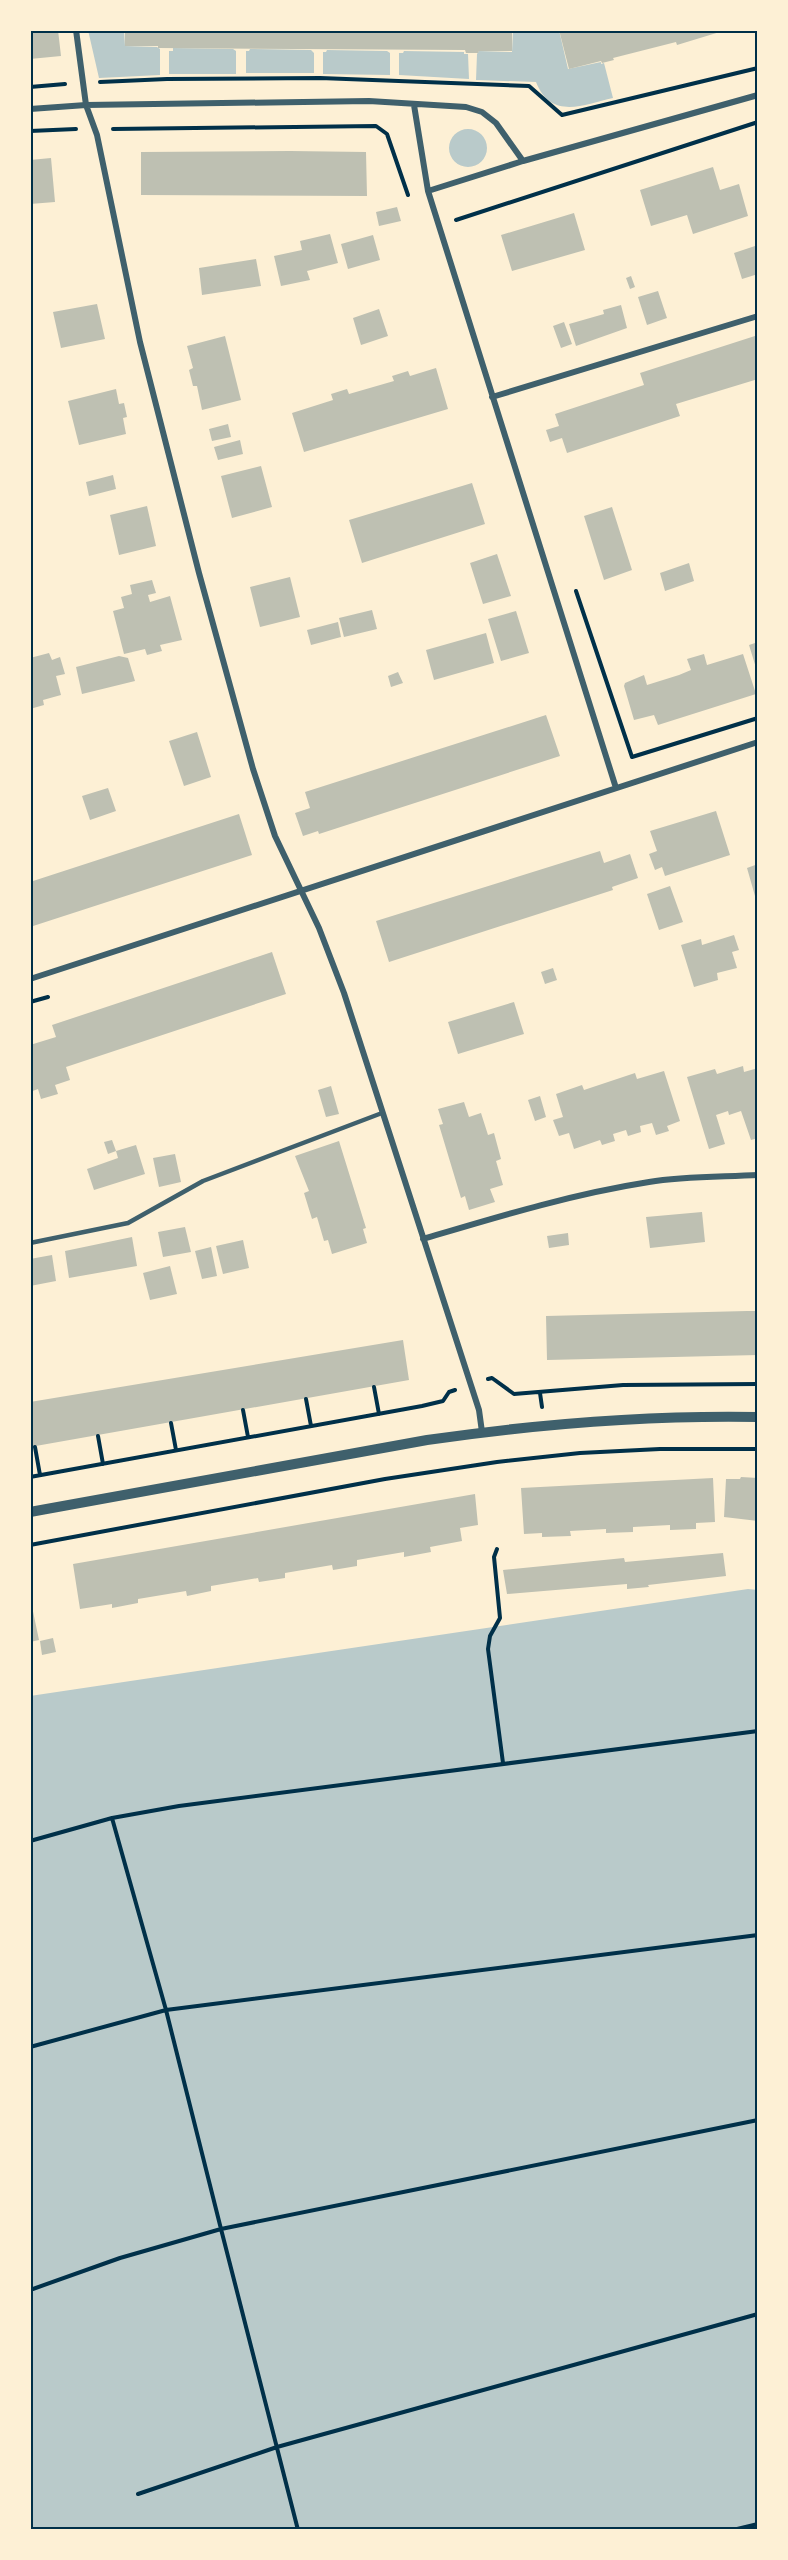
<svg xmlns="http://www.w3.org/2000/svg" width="788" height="2560" font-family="'Source Sans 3',sans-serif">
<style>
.green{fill:#b9caca}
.building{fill:#bec0b2}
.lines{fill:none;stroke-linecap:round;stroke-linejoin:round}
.path{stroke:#003049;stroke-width:4}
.service{stroke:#3f606c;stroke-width:4.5}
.minor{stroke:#3f606c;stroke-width:6}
.tertiary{stroke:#3f606c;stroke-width:10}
.neatline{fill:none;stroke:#003049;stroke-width:2}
</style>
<rect width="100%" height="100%" fill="#fdf0d5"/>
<path class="green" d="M88,30h36l1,16 32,1 3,2v26l-61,3z
M513,30h46l9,39 33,-7v2l3,-1 9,35c-30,7 -62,22 -77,-16l-60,-2 1,-26 2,-3 33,1z
M173,48l60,1 3,2v23h-67v-23h4z
M250,49l61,1 3,3v20h-68v-22h3z
M327,50l60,1 3,2v22l-67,-1v-22h3z
M404,51l60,1v2h4l1,25 -70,-4v-22h4z
M449 148a19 19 0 1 1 38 0a19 19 0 1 1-38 0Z
M748,1589l10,1v940h-727l-1,-834z"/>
<path class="building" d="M30,30h28l3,26 -31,3z
M125,30h387v21h-33l-1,2h-12l-1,-3 -307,-2v-2h-33z
M559,30h164v1l-46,14 -1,-3 -63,16 1,2 -12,3 -1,-2 -32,8z
M290,151l76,1 1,44 -226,-1v-43z
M51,158l4,44 -25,2v-44z
M713,167l7,23 19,-6 9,32 -55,18 -6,-19 -36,11 -11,-36z
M397,207l4,14 -22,5 -3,-14z
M574,213l11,37 -73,21 -11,-36z
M330,234l8,29 -31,8 3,9 -29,6 -7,-30 28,-6 -2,-9z
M373,235l7,25 -32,9 -7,-25z
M758,245v29l-16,5 -8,-26z
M256,259l5,27 -59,9 -3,-27z
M631,276l4,11 -5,2 -4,-11z
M658,291l9,27 -20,7 -9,-28z
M97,304l8,35 -44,9 -8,-36z
M621,305l6,23 -51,18 -7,-22 35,-10 -1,-4z
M379,309l9,27 -27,9 -8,-27z
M564,322l8,22 -11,4 -8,-22z
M758,335v44l-82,25 4,12 -113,37 -5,-15 -12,4 -4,-12 13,-4 -4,-12 89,-29 -4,-12z
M225,336l16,64 -39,10 -5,-24h-4l-4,-16 4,-2 -6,-22z
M436,368l12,41 -144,43 -12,-39 41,-13 -2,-6 16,-5 2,5 45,-13 -2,-5 16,-5 2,5z
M116,389l3,15 5,-1 3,14 -4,1 3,16 -47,11 -11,-44z
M228,424l3,13 -19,4 -3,-12z
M240,440l3,14 -25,6 -4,-13z
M261,466l11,41 -40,11 -11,-42z
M113,475l3,14 -27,7 -3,-14z
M472,483l13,41 -123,39 -13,-43z
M147,506l9,40 -37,9 -9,-40z
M612,507l20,63 -28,10 -20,-64z
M497,554l14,42 -28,8 -13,-41z
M689,563l5,18 -29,10 -5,-18z
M290,577l10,40 -40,10 -10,-40z
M152,580l4,13 -8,2 2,7 20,-6 12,44 -22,5 2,6 -15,4 -2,-6 -21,5 -11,-43 11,-3 -3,-11 11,-3 -2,-9z
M372,610l5,19 -33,8 -5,-19z
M516,611l13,42 -28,8 -13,-42z
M338,622l3,15 -30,8 -4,-15z
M486,633l8,30 -60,17 -8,-30z
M758,642v29h-1l-8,-26z
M49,653l3,7 8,-3 5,17 -9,2 5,19 -18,5 1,5 -14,4v-51z
M704,654l3,11 36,-11 13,40 -98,31 -4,-10 -20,5 -10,-34 1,-3 19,-8 3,10 32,-10 12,-5 -4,-11z
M119,656l9,2 7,23 -53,13 -6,-27z
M398,672l5,11 -12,4 -3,-11z
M546,715l14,41 -241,78 -1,-3 -15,5 -8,-23 15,-5 -5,-16z
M197,732l14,45 -27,9 -15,-45z
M108,788l8,23 -26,9 -8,-24z
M716,811l14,44 -65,21 -3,-9 -7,3 -6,-16 8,-3 -7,-20z
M239,814l13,41 -222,72v-45z
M600,851l4,12 26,-9 8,24 -26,9 1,3 -224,72 -13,-41z
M758,864v31l-3,1 -8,-28z
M670,886l13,36 -24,8 -12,-36z
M734,935l5,15 -7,2 5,16 -20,5 1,7 -24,7 -13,-42 20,-6 1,6z
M272,952l14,42 -220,73 4,13 -15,5 3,9 -17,5 -3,-10 -8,3v-47l26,-8 -4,-12z
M553,968l4,12 -12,4 -4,-12z
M514,1002l10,32 -66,20 -10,-32z
M743,1066l1,6 14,-4v70l-7,2 -10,-29 -12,4 -1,-4 -12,4 9,29 -16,5 -22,-72 28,-8 2,5z
M664,1071l16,50 -13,5 2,5 -13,4 -4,-12 -12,3 1,6 -13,4 -2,-6 -13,4 2,7 -13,4 -2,-5 -26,9 -5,-16 -10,3 -6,-16 10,-3 -7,-23 26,-9 2,5 51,-17 2,6z
M331,1086l8,28 -13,3 -8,-27z
M540,1096l6,21 -11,4 -7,-21z
M464,1102l5,15 12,-4 7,22 6,-2 7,26 -5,2 7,24 -13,4 5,13 -26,8 -4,-14 -4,2 -22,-73 4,-1 -5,-15z
M112,1140l4,11 -8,3 -4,-12z
M339,1141l27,87 -3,1 4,14 -35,11 -4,-14 -4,1 -7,-24 -5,2 -8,-26 5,-2 -14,-35z
M136,1145l9,29 -51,16 -7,-21 31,-11 -2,-7z
M175,1154l6,28 -22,5 -6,-29z
M702,1212l3,30 -55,6 -4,-31z
M185,1227l6,25 -28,5 -5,-25z
M568,1233l1,12 -20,3 -2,-12z
M132,1237l5,29 -68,12 -4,-27z
M243,1240l6,28 -26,6 -7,-28z
M211,1247l6,29 -15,3 -7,-28z
M52,1255l4,26 -26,5v-27z
M170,1266l7,28 -27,6 -7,-27z
M747,1311h11v44l-211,5 -1,-44z
M403,1340l6,40 -379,67v-45z
M741,1477l17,1v43l-34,-4 2,-38h14z
M713,1478l2,44 -19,1v6l-26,1v-5l-37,2v5l-27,1v-4l-36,2 1,5 -29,1v-4l-18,1 -3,-46z
M475,1494l3,31 -18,3 2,13 -32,6 1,5 -27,5v-5l-47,8v6l-24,4 -1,-5 -47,8v5l-26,4 -1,-4 -47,8v5l-24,5 -1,-5 -48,8v4l-26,5v-4l-32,5 -7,-45z
M723,1553l3,23 -78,9 1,2 -22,2v-5l-120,10 -4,-24 121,-12 1,4z
M30,1597l9,43 -9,2z
M53,1638l3,14 -14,3 -2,-14z"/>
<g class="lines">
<path class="path" d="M100,82l67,-3 153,-1 209,8 33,29 196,-47
M30,87l35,-3
M113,129l263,-3 11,8 21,61
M30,131l46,-2
M456,220l302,-98
M576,591l56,166 126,-39
M30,1002l18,-5
M488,1379l4,-1 22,16 109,-9 135,-1
M374,1387l5,27
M540,1393l2,14
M306,1399l5,27
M243,1410l5,27
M171,1423l5,27
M98,1436l5,28
M35,1447l5,28
M30,1477l392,-71 21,-5 6,-9 6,-2
M30,1545l355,-66 112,-17 83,-9 80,-4h98
M497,1549l-3,8 6,61 -10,18 -2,13 15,114
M112,1818l67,-12 579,-75
M30,1841l82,-23 54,192 -136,37
M30,2290l90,-32 101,-29 -55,-219 592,-75
M138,2494l139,-47 481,-133
M298,2530l-77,-301 537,-109
M733,2530l25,-6"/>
<path class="service" d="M30,1243l98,-20 75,-42 179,-68"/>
<path class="minor" d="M76,30l10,75 11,30 43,207 59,231 54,196 22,67 44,92 25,65 135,417 3,22
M30,109l56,-4 283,-4 97,6 16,5 14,11 27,38 -95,30 -14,-86
M523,161l235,-66
M428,191l188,597
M492,397l266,-81
M30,979l728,-237
M423,1239c74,-22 149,-45 226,-57 35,-6 73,-5 109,-7"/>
<path class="tertiary" d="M30,1512l397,-72c111,-16 219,-25 331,-23"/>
</g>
<rect width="788" height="2560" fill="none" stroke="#fdf0d5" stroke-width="63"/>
<rect x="32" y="32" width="724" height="2496" class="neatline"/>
</svg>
